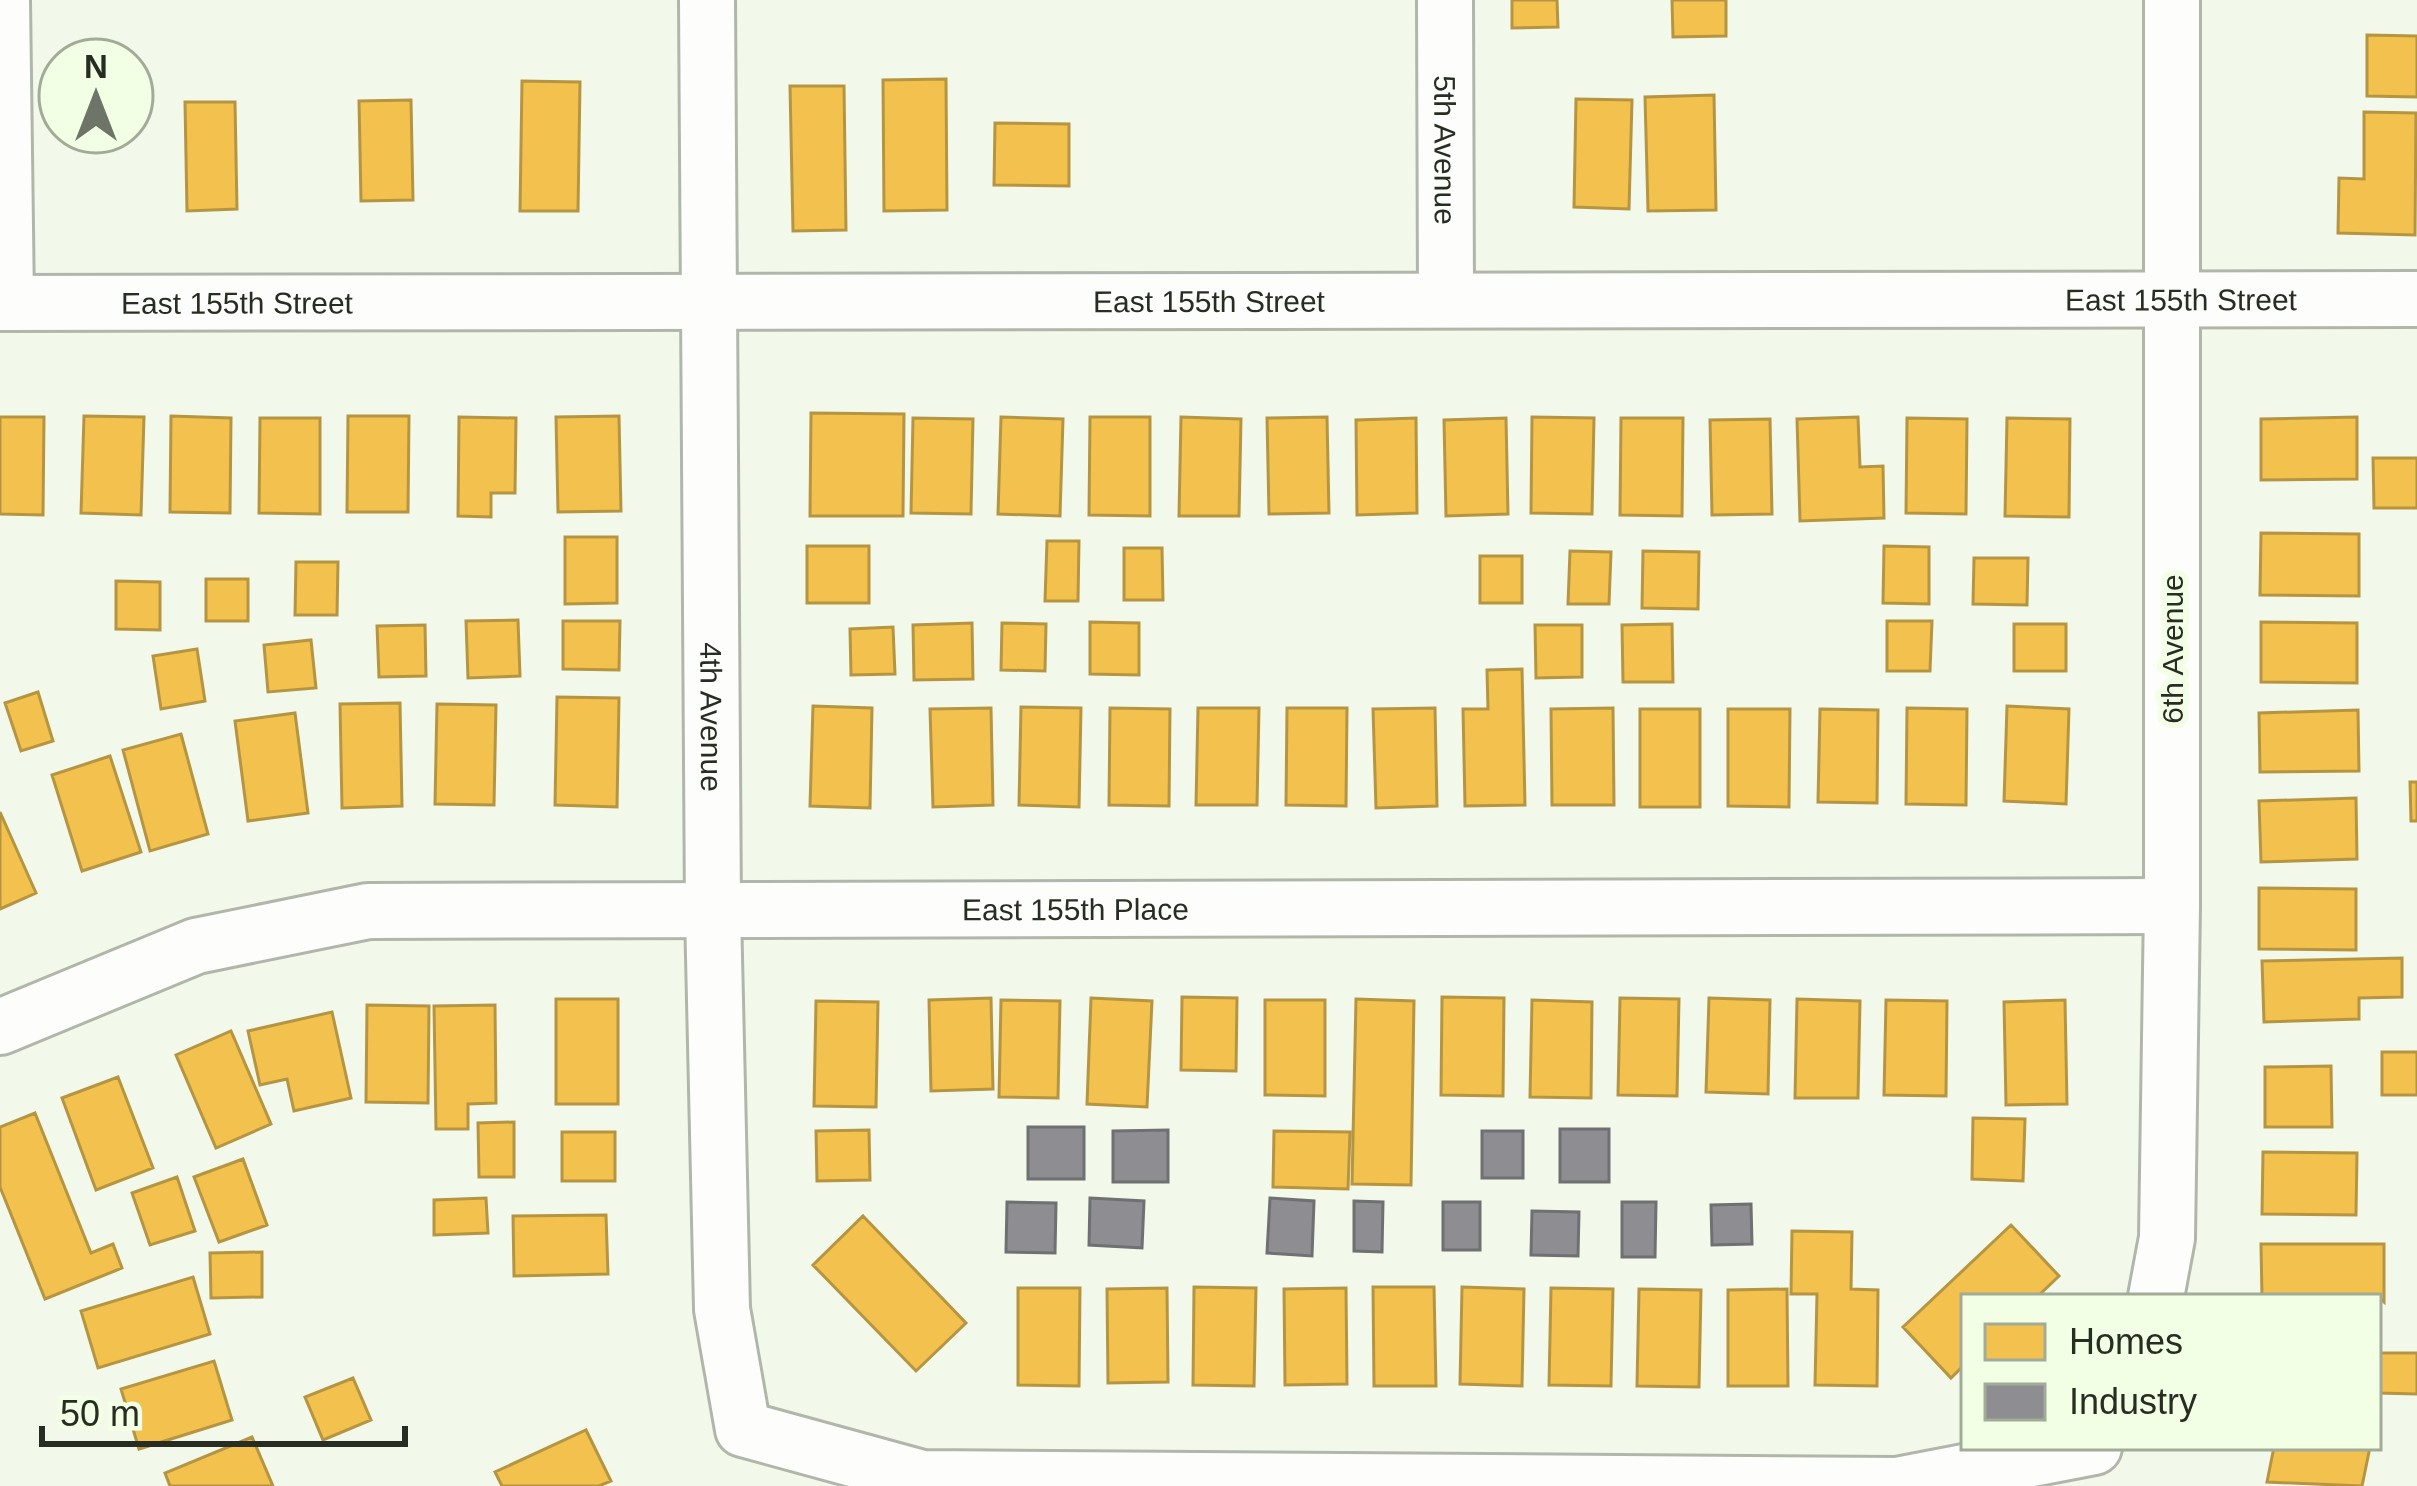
<svg xmlns="http://www.w3.org/2000/svg" width="2417" height="1486" font-family="Arial,sans-serif">
<style>
.homes{fill:#f2c14e;stroke:#b59541;stroke-width:3}
.industry{fill:#8d8d92;stroke:#6f7071;stroke-width:3}
.lines{fill:none;stroke-linecap:round;stroke-linejoin:round}
.minor-casing{stroke:#b1b6ab;stroke-width:60}
.minor{stroke:#fdfefc;stroke-width:54}
.labels{text-anchor:middle;dominant-baseline:central;stroke-width:12;stroke-linejoin:round;paint-order:stroke}
.street-label{font-size:30px;fill:#282d23;stroke:#f2ffe4}
</style>
<rect width="100%" height="100%" fill="#f2f9ea"/>
<path class="homes" d="M1512,0h45l1,27 -46,1z
M1672,0h54v36l-53,1z
M2367,35l50,1v61l-50,-1z
M946,79l1,131 -63,1 -1,-131z
M522,81l58,1 -2,129h-58z
M790,86h54l2,144 -53,1z
M1714,95l2,115 -68,1 -3,-114z
M1576,99l56,1 -3,109 -55,-2z
M411,100l2,100 -52,1 -2,-100z
M185,102h50l2,107 -50,2z
M2364,112l52,1 -1,122 -77,-2 1,-55 25,1z
M995,123l74,1v62l-75,-1z
M811,413l93,1 -1,102h-93z
M84,416l60,1 -3,98 -60,-2z
M171,416l60,2 -1,95 -60,-1z
M348,416h61l-1,96h-61z
M619,416l2,95 -63,1 -2,-95z
M0,417h44l-1,98 -43,-1z
M459,417l57,1 -1,75h-24v24l-33,-1z
M1001,417l62,2 -3,97 -62,-2z
M1090,417h60v99l-61,-1z
M1181,417l60,2 -2,97h-60z
M1327,417l2,96 -60,1 -2,-96z
M1532,417l62,1 -2,96 -61,-1z
M1858,417l2,50 23,-1 1,52 -84,3 -3,-102z
M2357,417v62l-96,1v-61z
M260,418h60v96l-61,-1z
M913,418l60,1 -2,95 -60,-1z
M1416,418l1,95 -60,2 -1,-95z
M1506,418l2,96 -62,2 -2,-96z
M1621,418h62l-1,98 -62,-1z
M1907,418l60,1 -1,95 -60,-1z
M2007,418l63,1 -1,98 -64,-1z
M1770,419l2,95 -60,1 -2,-95z
M2373,458h44v50h-43z
M2261,533l98,1v62l-99,-1z
M565,537h52v66l-52,1z
M1047,541h32l-1,60h-33z
M807,546h62v57h-62z
M1884,546l45,1v57l-46,-1z
M1124,548h38l1,52h-39z
M1570,551l41,1 -2,52h-41z
M1643,551l56,1 -1,57 -56,-1z
M1480,556h42v47h-42z
M1974,558h54l-1,47 -54,-1z
M296,562h42l-1,53h-42z
M206,579h42v42h-42z
M116,581l44,1v48l-44,-1z
M518,620l2,56 -52,2 -2,-57z
M563,621h57l-1,49 -56,-1z
M1887,621h45l-2,50h-43z
M1090,622l49,1v52l-49,-1z
M2261,622l96,1v60l-96,-1z
M972,623l1,56 -59,1 -1,-55z
M1002,623l44,1 -1,47 -44,-1z
M1672,624l1,58h-50l-1,-57z
M2014,624h52v47h-52z
M425,625l1,51 -47,1 -2,-51z
M1535,625h47v52l-46,1z
M893,627l2,47 -44,1 -1,-46z
M311,640l5,48 -48,4 -4,-47z
M197,649l8,52 -44,8 -8,-53z
M1522,669l3,136 -60,1 -2,-97h25l-1,-39z
M38,692l15,49 -32,10 -16,-48z
M557,697l62,1 -2,109 -62,-2z
M400,703l2,103 -60,2 -2,-104z
M437,704l59,1 -2,100 -59,-1z
M813,706l59,2 -2,100 -60,-2z
M2007,706l62,3 -3,95 -62,-3z
M1021,707l60,1 -2,99 -60,-2z
M991,708l2,97 -60,2 -3,-98z
M1110,708l60,1 -1,97 -60,-1z
M1198,708h61l-2,97h-61z
M1287,708h60l-1,98 -60,-1z
M1435,708l2,98 -61,2 -3,-99z
M1613,708l1,97h-62l-1,-96z
M1907,708l60,1 -1,96 -60,-1z
M1640,709h60v98h-60z
M1728,709h62l-1,98 -61,-1z
M1820,709l58,1 -1,93 -59,-1z
M2358,710l1,61 -99,1 -1,-59z
M295,713l13,100 -60,8 -13,-100z
M181,734l27,100 -58,17 -27,-101z
M110,756l31,96 -59,19 -30,-96z
M2410,782h7v39h-6z
M2356,798l1,61 -96,3 -2,-61z
M0,812l36,81 -36,16z
M2259,888l97,1v61l-97,-1z
M2402,958v39l-43,1v21l-95,3 -2,-61z
M1182,997l55,1 -1,73 -55,-1z
M1442,997l62,1 -1,98 -62,-1z
M991,998l2,91 -62,2 -2,-91z
M1091,998l61,3 -5,106 -60,-3z
M1620,998l59,1 -2,97 -59,-1z
M1709,998l61,2 -2,94 -62,-2z
M556,999h62v105h-62z
M1356,999l58,2 -3,184 -59,-1z
M1797,999l63,2 -2,97h-63z
M1001,1000l59,1 -2,97 -59,-1z
M1265,1000h60v96l-60,-1z
M1532,1000l60,2 -1,96 -61,-1z
M1886,1000l61,1 -1,95 -62,-1z
M2065,1000l2,104 -61,1 -2,-103z
M816,1001l62,1 -2,105 -62,-1z
M367,1005l62,1 -1,97 -62,-1z
M495,1005l1,98 -28,1v25h-32l-2,-123z
M332,1012l19,86 -57,13 -7,-32 -27,6 -12,-54z
M231,1031l40,93 -55,24 -40,-93z
M2382,1052h35v43h-35z
M2331,1066l1,61h-67v-60z
M118,1077l35,91 -57,22 -34,-92z
M35,1113l56,140 22,-9 9,24 -77,31 -45,-112v-60z
M1973,1118l52,1 -2,62 -51,-2z
M514,1122v55h-35l-1,-54z
M869,1130l1,50 -53,1 -1,-50z
M1274,1131l76,1 -2,57 -75,-2z
M562,1132h53v49h-53z
M2263,1152l94,1 -1,62 -94,-1z
M243,1159l24,66 -48,17 -25,-65z
M177,1177l18,54 -45,14 -18,-52z
M486,1198l2,35 -54,2v-35z
M606,1215l2,59 -94,2 -1,-60z
M863,1216l103,107 -50,48 -103,-106z
M2011,1225l48,51 -22,21h-73v68l-13,13 -48,-51z
M1792,1231l60,1 -1,57 27,1 -1,96 -62,-1 2,-91h-26z
M2261,1244h123v58l-6,-5h-116z
M262,1252v45l-51,1 -1,-45z
M193,1277l17,57 -112,34 -17,-57z
M1194,1287l62,1 -2,98 -61,-1z
M1373,1287h61l2,99h-62z
M1462,1287l62,2 -2,97 -62,-2z
M1018,1288h62l-1,98 -61,-1z
M1167,1288l1,94 -60,1 -1,-94z
M1346,1288l1,96 -62,1 -1,-96z
M1551,1288l62,1 -2,97 -62,-1z
M1639,1289l62,1 -2,97 -62,-1z
M1787,1289l1,97h-60v-96z
M2378,1332l1,21h38v41l-39,-1z
M214,1361l18,59 -93,29 -18,-60z
M353,1378l18,42 -48,20 -18,-43z
M586,1430l25,51 -12,5h-97l-7,-14z
M252,1437l21,49h-103l-5,-13z
M2274,1447h96l-8,39 -95,-4z"/>
<path class="industry" d="M1028,1127h56v52h-56z
M1560,1129h49v53h-49z
M1168,1130v52h-55v-51z
M1482,1131h41v47h-41z
M1090,1198l54,3 -2,47 -53,-3z
M1270,1198l44,3 -2,55 -45,-3z
M1354,1201l29,1 -1,50 -28,-1z
M1007,1202l49,1 -1,50 -49,-1z
M1443,1202h37v48h-37z
M1622,1202h34l-1,55h-33z
M1751,1204l1,40 -40,1 -1,-40z
M1532,1211l47,1 -1,44 -47,-1z"/>
<g class="lines">
<g class="minor-casing">
<g id="minor">
<path d="M2,0l4,303"/>
<path id="s1" d="M707,0l6,912 9,397 21,120 179,49 975,7 197,-38"/>
<path id="s2" d="M1445,0l1,299"/>
<path id="s3" d="M0,303l2417,-4"/>
<path id="s4" d="M0,1027l196,-81 172,-35 1804,-5"/>
<path d="M2156,1297l11,-59 5,-332v-906"/>
</g>
</g>
<use href="#minor" class="minor"/>
</g>
<g class="labels">
<g class="street-label">
<text stroke="none"><textPath href="#s2" startOffset="150">5th Avenue</textPath></text>
<text stroke="none"><textPath href="#s3" startOffset="2181">East 155th Street</textPath></text>
<text stroke="none"><textPath href="#s3" startOffset="1209">East 155th Street</textPath></text>
<text stroke="none"><textPath href="#s3" startOffset="237">East 155th Street</textPath></text>
<text transform="translate(2172 649) rotate(-90)">6th Avenue</text>
<text stroke="none"><textPath href="#s1" startOffset="717">4th Avenue</textPath></text>
<text stroke="none"><textPath href="#s4" startOffset="1095">East 155th Place</textPath></text>
</g>
</g>
<rect x="1961" y="1294" width="420" height="156" fill="#f2ffe4" stroke="#a1ab97" stroke-width="3"/>
<rect x="1985" y="1324" width="60" height="36" fill="#f2c14e" stroke="#a1ab97" stroke-width="3"/>
<text x="2069" y="1354" font-size="36" fill="#282d23">Homes</text>
<rect x="1985" y="1384" width="60" height="36" fill="#8d8d92" stroke="#a1ab97" stroke-width="3"/>
<text x="2069" y="1414" font-size="36" fill="#282d23">Industry</text>
<g transform="translate(96 96)"><circle r="57" fill="#f2ffe4" stroke="#a1ab97" stroke-width="3"/>
<path d="M0-9L21 45L0 30L-21 45Z" fill="#6f7469"/>
<text y="-18" font-size="33" font-weight="bold" text-anchor="middle" fill="#282d23">N</text>
</g>
<path d="M42 1426v18h363v-18" fill="none" stroke="#282d23" stroke-width="6"/>
<text x="60" y="1426" font-size="36" fill="#282d23" stroke="#f2ffe4" stroke-width="9" paint-order="stroke">50 m</text>
</svg>
